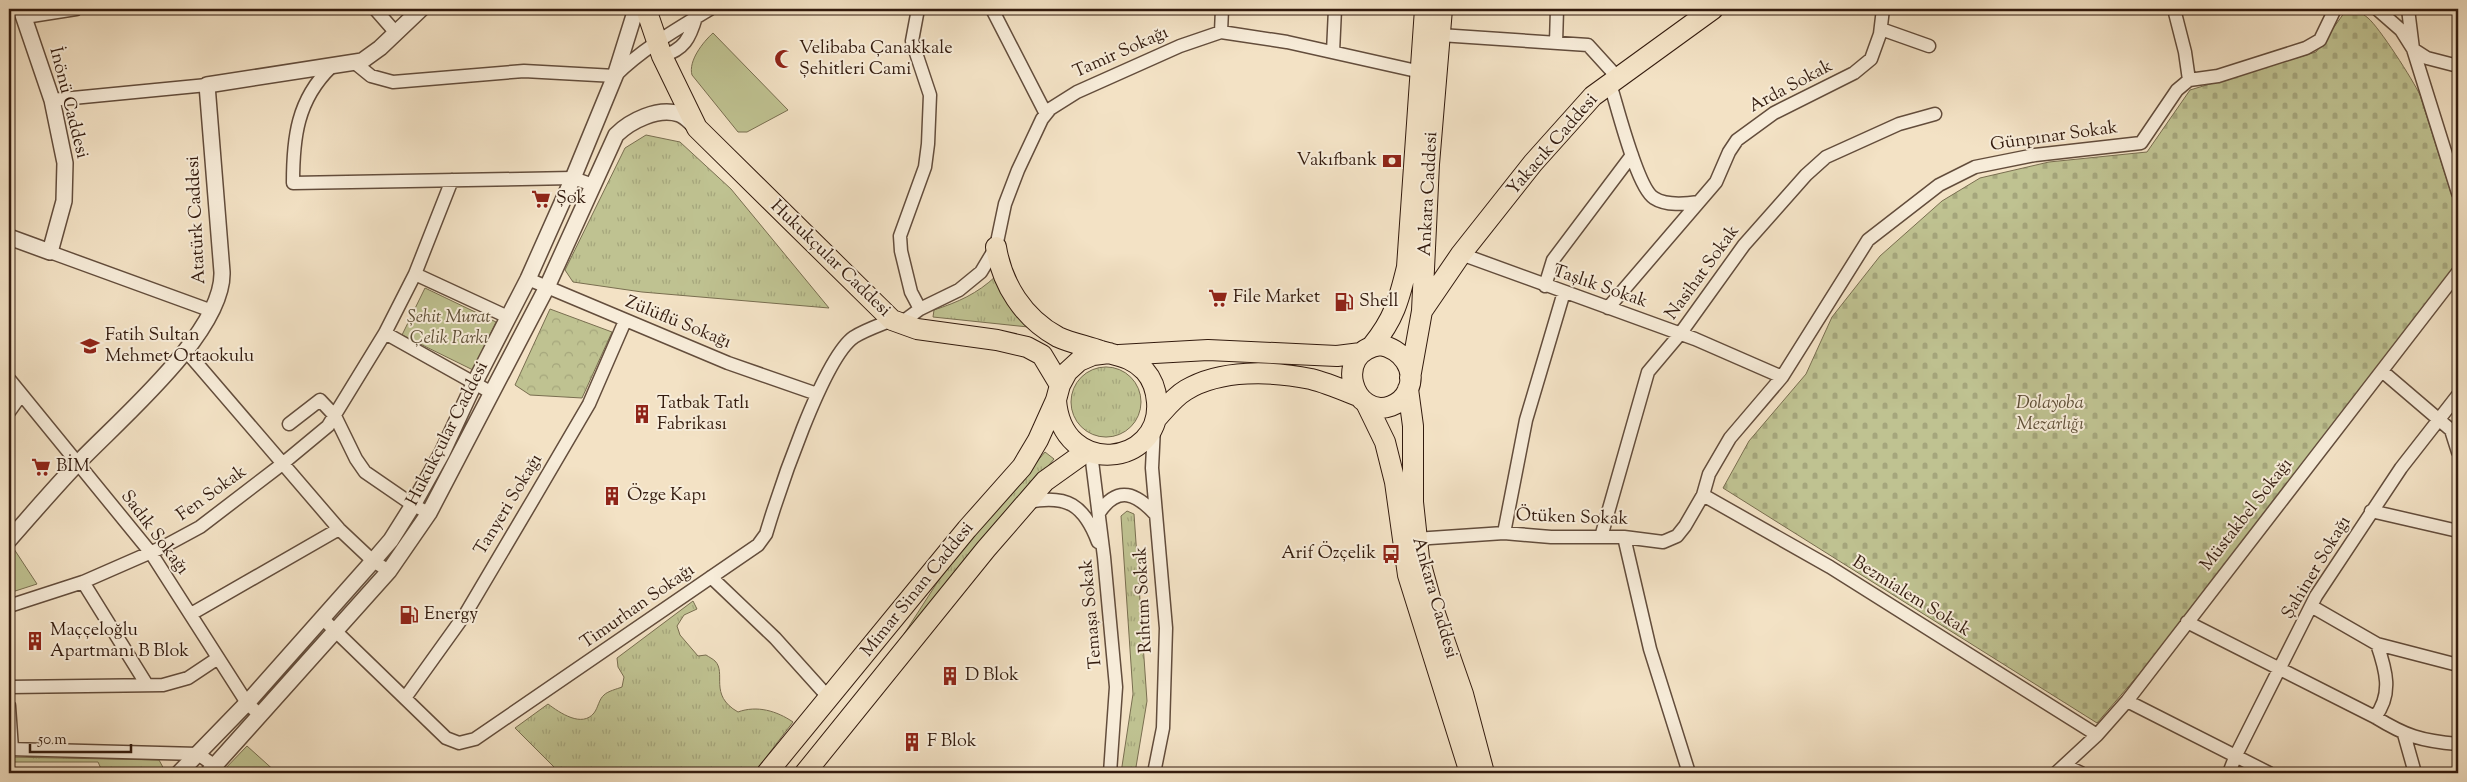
<svg xmlns="http://www.w3.org/2000/svg" width="2467" height="782" font-family="'Sorts Mill Goudy',serif">
<style>
.grass{fill:url(#grass-tufts);stroke:#796e50}
.forest{fill:url(#forest-crowns);stroke:#796e50}
.cemetery{fill:url(#cemetery-stones);stroke:#796e50}
.park{fill:#bfc291;stroke:#796e50}
.lines{fill:none;stroke-linecap:round;stroke-linejoin:round}
.minor-casing{stroke:#634d3c;stroke-width:15}
.tertiary-casing{stroke:#634d3c;stroke-width:18}
.primary-casing{stroke:#331b0e;stroke-width:22}
.minor{stroke:#f7ecd9;stroke-width:12}
.tertiary{stroke:#f7ecd9;stroke-width:15}
.primary{stroke:#f3e2c5;stroke-width:20}
.labels{text-anchor:middle;dominant-baseline:central;stroke-width:4;stroke-linejoin:round;paint-order:stroke}
.poi-label{font-size:18px;fill:#331b0e;stroke:#f7ecd9;text-anchor:start}
.street-label{font-size:18px;fill:#331b0e;stroke:#f7ecd9}
.park-label{font-size:18px;font-style:italic;fill:#5d4d35;stroke:#f7ecd9}
</style>
<defs>
<pattern id="grass-tufts" width="24" height="20" patternUnits="userSpaceOnUse" patternTransform="scale(1.25)"><rect width="24" height="20" fill="#bfc291"/><path d="M3 7l-1-3M5 7V3M7 7l1-3M15 17l-1-3M17 17v-4M19 17l1-3" fill="none" stroke="#a5a67c"/></pattern>
<pattern id="forest-crowns" width="20" height="18" patternUnits="userSpaceOnUse" patternTransform="scale(1.25)"><rect width="20" height="18" fill="#bfc291"/><path d="M2 6a3 3 0 1 1 6 0M12 15a3 3 0 1 1 6 0" fill="none" stroke="#a5a67c"/></pattern>
<pattern id="cemetery-stones" width="16" height="16" patternUnits="userSpaceOnUse" patternTransform="scale(1.25)"><rect width="16" height="16" fill="#bfc291"/><path d="M2 7V4a2 2 0 0 1 4 0v3zM10 15v-3a2 2 0 0 1 4 0v3z" fill="#a5a67c"/></pattern>
</defs>
<rect width="100%" height="100%" fill="#f3e2c5"/>
<filter id="stains"><feTurbulence type="fractalNoise" baseFrequency=".004" numOctaves="4"/><feColorMatrix values="0 0 0 0 .2 0 0 0 0 .09 0 0 0 0 .02 0 0 0 .5 -.17"/></filter>
<radialGradient id="worn" r=".72"><stop offset=".6" stop-color="#630" stop-opacity="0"/><stop offset="1" stop-color="#630" stop-opacity=".3"/></radialGradient>
<path class="grass" d="M646,135l34,7 51,47 98,119 -187,-16 -69,-10 -8,-12 60,-122z
M996,276l32,51 -95,-10 1,-7c24,-8 43,-16 62,-34z
M1071 402a35 35 0 1 1 70 0a35 35 0 1 1-70 0Z
M1045,452l9,7 -147,178 -3,-3 40,-62z
M1127,511l7,3 13,187 -12,72h-14l12,-79 -12,-178z
M693,601l4,8 -13,6 -7,11 3,9 18,21 8,-1c3,2 7,4 9,6 12,12 -7,34 23,51 19,-7 39,-1 55,10l-39,51h-194l-45,-45 33,-24c12,9 34,24 46,9 4,-5 5,-14 10,-18 4,-4 13,-6 18,-8l2,-10 -6,-10 -1,-9z
M9,757l150,3 6,11 -2,2h-60l-5,-11h-89z"/>
<path class="forest" d="M550,309l62,23 -30,66 -52,-3 -15,-10z"/>
<path class="cemetery" d="M2347,9c8,0 15,4 21,9 11,9 45,62 52,77l38,120v48l-306,396 -55,64 -374,-235 26,-47 57,-67 26,-57 48,-61 62,-55 38,-23 69,-16 98,-10 43,-62 126,-38z"/>
<path class="park" d="M713,33l75,77 -41,22h-9l-46,-57c-4,-14 11,-33 21,-42z
M425,288l71,34 -23,48 -71,-35z
M14,549l23,35 -28,9v-38z
M247,746l30,27h-56z"/>
<g class="lines">
<g class="minor-casing">
<path id="minor" d="M375,9l21,24
M918,9l-6,32 18,54 -2,49 -3,23 -25,69 1,15 10,41 9,17
M992,9l54,105
M2174,9l11,43 4,28
M2377,9l24,21 12,19 14,9 31,8
M2408,9l5,40 45,144
M25,17l51,-8
M1881,29l48,17
M1221,32l1,-23
M1440,35l148,10 30,33
M1556,43l1,-34
M1333,52l2,-43
M662,56c22,-6 28,-18 34,-39
M355,63l16,13 22,6 131,-11 91,5c27,-27 62,-47 95,-67
M331,67c-34,33 -38,71 -38,116l280,-5 20,7
M1610,84c7,21 27,104 44,114 12,8 31,6 45,4
M52,100l155,-15
M452,180l-37,94 93,43
M50,252l162,59
M1461,254l234,85 87,38
M528,279l200,84 89,31
M1545,286l8,-26 79,-105
M1608,308l108,-126 13,-30 8,-12 37,-27 80,-40 17,-14 9,-25 3,-25
M901,323l19,-14 39,-19 22,-18 15,-25 9,-43 13,-34 24,-51 8,-10 27,-17 103,-46 41,-14 66,10 134,30
M385,333l107,60
M187,352l152,177 34,32 16,10
M2382,371l69,59 7,22
M9,379l142,174 96,150 13,12
M9,412l12,-17
M289,424l31,-24 15,16 21,43 9,13 48,33 16,8
M1091,453l13,104 12,130 -6,86
M1703,495l127,72 267,168
M1028,502c39,-8 56,3 70,40
M2371,511l87,20
M1099,513c19,-29 38,-19 57,2
M1504,533l22,-113 38,-128
M1601,537l47,-165 32,-38 64,-89 62,-70 20,-18 73,-33 36,-10
M1624,537l26,112 39,124
M1415,539l89,-6 47,4h73l39,5 14,-6 8,-10 18,-31 6,-21 21,-36 52,-61 86,-137 71,-55 36,-18 60,-12 106,-12 36,-53 12,-10 29,-4 88,-28 14,-8 15,-31
M711,577l64,61 54,60
M83,582l64,103
M9,606l74,-24 80,-35 37,-20 81,-62 47,-39 57,-93 30,-59
M2311,606l66,38 81,21
M191,614l148,-85
M322,618l124,120 13,5 16,-4 283,-194 8,-11c12,-40 57,-176 88,-197 11,-7 26,-12 38,-17
M2187,622l188,95c31,19 46,24 83,27
M9,687l154,-2 25,-7 30,-20
M405,698l61,-85 68,-115 55,-94 36,-83
M2127,701l142,72
M9,706l3,43
M2375,717c18,-23 11,-47 2,-73
M2404,734l11,39
M9,749l189,5 17,12
M2066,766l15,7
M1154,773l9,-45 3,-100 -14,-160 2,-41
M2056,773l41,-38 30,-34 331,-429
M2229,773l7,-18 80,-159 85,-128 57,-73"/>
</g>
<g class="tertiary-casing">
<path id="tertiary" d="M9,237l41,15 14,-51 1,-38 -13,-63 -31,-91
M9,540c23,-26 45,-52 69,-77 41,-43 146,-131 144,-191l-15,-187 155,-24 18,-13 41,-39
M179,773l68,-70 126,-142 18,-21 22,-35 29,-52 33,-71 53,-103 45,-101 42,-102 21,-67
M208,773l181,-202 40,-58 118,-226 69,-152c14,-14 42,-28 63,-21 6,2 11,8 16,12"/>
</g>
<g class="primary-casing">
<path id="primary" d="M646,9l16,47 35,72 195,192 25,9 80,11 30,7 15,8 18,30
M996,247c6,37 27,71 62,90 13,6 29,9 43,14 17,5 31,6 44,20 8,9 11,19 12,31 5,64 -95,77 -101,-2
M1422,311l39,-57 72,-91 60,-67 120,-87
M1380,345c21,4 37,23 28,45 -3,7 -9,13 -17,16 -38,14 -59,-54 -11,-61z
M1372,346c22,-27 27,-46 35,-79l18,-258
M1119,355l89,-5 129,6 24,-3
M1410,378l12,-67 7,-147 13,-155
M1408,389l5,37v76l6,56 13,47 31,89 21,79
M1366,403l19,39 10,40 13,93 62,198
M1156,419c9,-10 18,-22 30,-29 35,-21 86,-19 125,-11 16,4 32,11 47,17
M767,773l200,-244 55,-62 16,-27 18,-40 4,-15 7,-13 12,-11 14,-6 16,-2
M805,773l181,-224 59,-68 42,-30"/>
</g>
<use href="#minor" class="minor"/>
<use href="#tertiary" class="tertiary"/>
<use href="#primary" class="primary"/>
</g>
<defs>
<g id="mosque-bare" transform="scale(1.5)"><path d="M3.5-4.9A6 6 0 1 0 3.5 4.9A5 5 0 1 1 3.5-4.9Z" fill="#8f2418" stroke="#f7ecd9" stroke-width="2.5" paint-order="stroke"/></g>
<g id="bank-bare" transform="scale(1.5)"><path d="M-6-4H6V4H-6ZM0-2.3a2.3 2.3 0 1 0 0 4.6a2.3 2.3 0 1 0 0-4.6Z" fill="#8f2418" stroke="#f7ecd9" stroke-width="2.5" paint-order="stroke"/></g>
<g id="supermarket-bare" transform="scale(1.5)"><path d="M-6-5.5h2.5l.6 2H6L4.5 2H-2.5L-4.4-4H-6ZM-1.5 3.2a1.3 1.3 0 1 0 .1 0ZM3 3.2a1.3 1.3 0 1 0 .1 0Z" fill="#8f2418" stroke="#f7ecd9" stroke-width="2.5" paint-order="stroke"/></g>
<g id="fuel-bare" transform="scale(1.5)"><path d="M-5.5-6h7V0h2V4h1.3V-2.5L3-4.5l.8-.8L6-3V5H2.5V1h-1V6h-7ZM-4.2-4.7v3.2H.2V-4.7Z" fill="#8f2418" stroke="#f7ecd9" stroke-width="2.5" paint-order="stroke"/></g>
<g id="school-bare" transform="scale(1.5)"><path d="M0-5L7-2L0 1L-7-2ZM-4 1L0 2.5L4 1V4Q0 6-4 4Z" fill="#8f2418" stroke="#f7ecd9" stroke-width="2.5" paint-order="stroke"/></g>
<g id="building-bare" transform="scale(1.5)"><path d="M-4-6H4V6H1V3H-1V6H-4ZM-2.5-4.3h1.7v1.8h-1.7ZM.8-4.3h1.7v1.8H.8ZM-2.5-1h1.7V.8h-1.7ZM.8-1h1.7V.8H.8Z" fill="#8f2418" stroke="#f7ecd9" stroke-width="2.5" paint-order="stroke"/></g>
<g id="bus-bare" transform="scale(1.5)"><path d="M-5-6H5V4H4V6H2V4H-2V6H-4V4H-5ZM-3.5-4V0h7V-4ZM-3.5 1.2v1.5H-2V1.2ZM2 1.2v1.5H3.5V1.2Z" fill="#8f2418" stroke="#f7ecd9" stroke-width="2.5" paint-order="stroke"/></g>
</defs>
<g fill-rule="evenodd">
<use href="#mosque-bare" x="784" y="59"/>
<use href="#bank-bare" x="1392" y="161"/>
<use href="#supermarket-bare" x="541" y="199"/>
<use href="#supermarket-bare" x="1218" y="298"/>
<use href="#fuel-bare" x="1344" y="302"/>
<use href="#school-bare" x="90" y="346"/>
<use href="#building-bare" x="642" y="414"/>
<use href="#supermarket-bare" x="41" y="467"/>
<use href="#building-bare" x="612" y="496"/>
<use href="#bus-bare" x="1391" y="554"/>
<use href="#fuel-bare" x="409" y="615"/>
<use href="#building-bare" x="35" y="641"/>
<use href="#building-bare" x="950" y="676"/>
<use href="#building-bare" x="912" y="742"/>
</g>
<g class="labels">
<g class="poi-label">
<text x="799" y="49">Velibaba Çanakkale<tspan x="799" dy="21">Şehitleri Cami</tspan></text>
<text x="1377" y="161" text-anchor="end">Vakıfbank</text>
<text x="556" y="199">Şok</text>
<text x="1233" y="298">File Market</text>
<text x="1359" y="302">Shell</text>
<text x="105" y="336">Fatih Sultan<tspan x="105" dy="21">Mehmet Ortaokulu</tspan></text>
<text x="657" y="404">Tatbak Tatlı<tspan x="657" dy="21">Fabrikası</tspan></text>
<text x="56" y="467">BİM</text>
<text x="627" y="496">Özge Kapı</text>
<text x="1376" y="554" text-anchor="end">Arif Özçelik</text>
<text x="424" y="615">Energy</text>
<text x="50" y="631">Maççeloğlu<tspan x="50" dy="21">Apartmanı B Blok</tspan></text>
<text x="965" y="676">D Blok</text>
<text x="927" y="742">F Blok</text>
</g>
<g class="street-label">
<text transform="translate(1121 53) rotate(-24)">Tamir Sokağı</text>
<text transform="translate(1791 87) rotate(-28)">Arda Sokak</text>
<text transform="translate(68 103) rotate(76)">İnönü Caddesi</text>
<text transform="translate(2054 137) rotate(-8)">Günpınar Sokak</text>
<text transform="translate(1553 145) rotate(-49)">Yakacık Caddesi</text>
<text transform="translate(1429 194) rotate(-87)">Ankara Caddesi</text>
<text transform="translate(197 220) rotate(-93)">Atatürk Caddesi</text>
<text transform="translate(830 259) rotate(44)">Hukukçular Caddesi</text>
<text transform="translate(1703 273) rotate(-54)">Nasihat Sokak</text>
<text transform="translate(1600 287) rotate(19)">Taşlık Sokak</text>
<text transform="translate(678 323) rotate(22)">Zülüflü Sokağı</text>
<text transform="translate(448 434) rotate(-63)">Hukukçular Caddesi</text>
<text transform="translate(212 494) rotate(-36)">Fen Sokak</text>
<text transform="translate(509 505) rotate(-59)">Tanyeri Sokağı</text>
<text transform="translate(2247 515) rotate(-52)">Müstakbel Sokağı</text>
<text transform="translate(1572 518) rotate(2)">Ötüken Sokak</text>
<text transform="translate(154 533) rotate(53)">Sadık Sokağı</text>
<text transform="translate(2317 568) rotate(-59)">Şahiner Sokağı</text>
<text transform="translate(918 590) rotate(-51)">Mimar Sinan Caddesi</text>
<text transform="translate(1911 597) rotate(32)">Bezmialem Sokak</text>
<text transform="translate(1434 598) rotate(74)">Ankara Caddesi</text>
<text transform="translate(1144 600) rotate(-93)">Rıhtım Sokak</text>
<text transform="translate(638 607) rotate(-35)">Timurhan Sokağı</text>
<text transform="translate(1092 614) rotate(-95)">Temaşa Sokak</text>
</g>
<g class="park-label">
<text x="449" y="318">Şehit Murat<tspan x="449" dy="21">Çelik Parkı</tspan></text>
<text x="2050" y="404">Dolayoba<tspan x="2050" dy="21">Mezarlığı</tspan></text>
</g>
</g>
<rect width="2467" height="782" fill="none" stroke="#f3e2c5" stroke-width="30"/>
<rect x="10" y="10" width="2447" height="762" fill="none" stroke="#331b0e" stroke-width="2.5"/>
<rect x="15" y="15" width="2437" height="752" fill="none" stroke="#331b0e"/>
<path d="M30 744v8h101v-8" fill="none" stroke="#331b0e" stroke-width="2.5"/>
<text x="38" y="744" font-size="15" fill="#331b0e" stroke="#f7ecd9" stroke-width="4" paint-order="stroke">50 m</text>
<rect width="100%" height="100%" filter="url(#stains)"/>
<rect width="100%" height="100%" fill="url(#worn)"/>
</svg>
